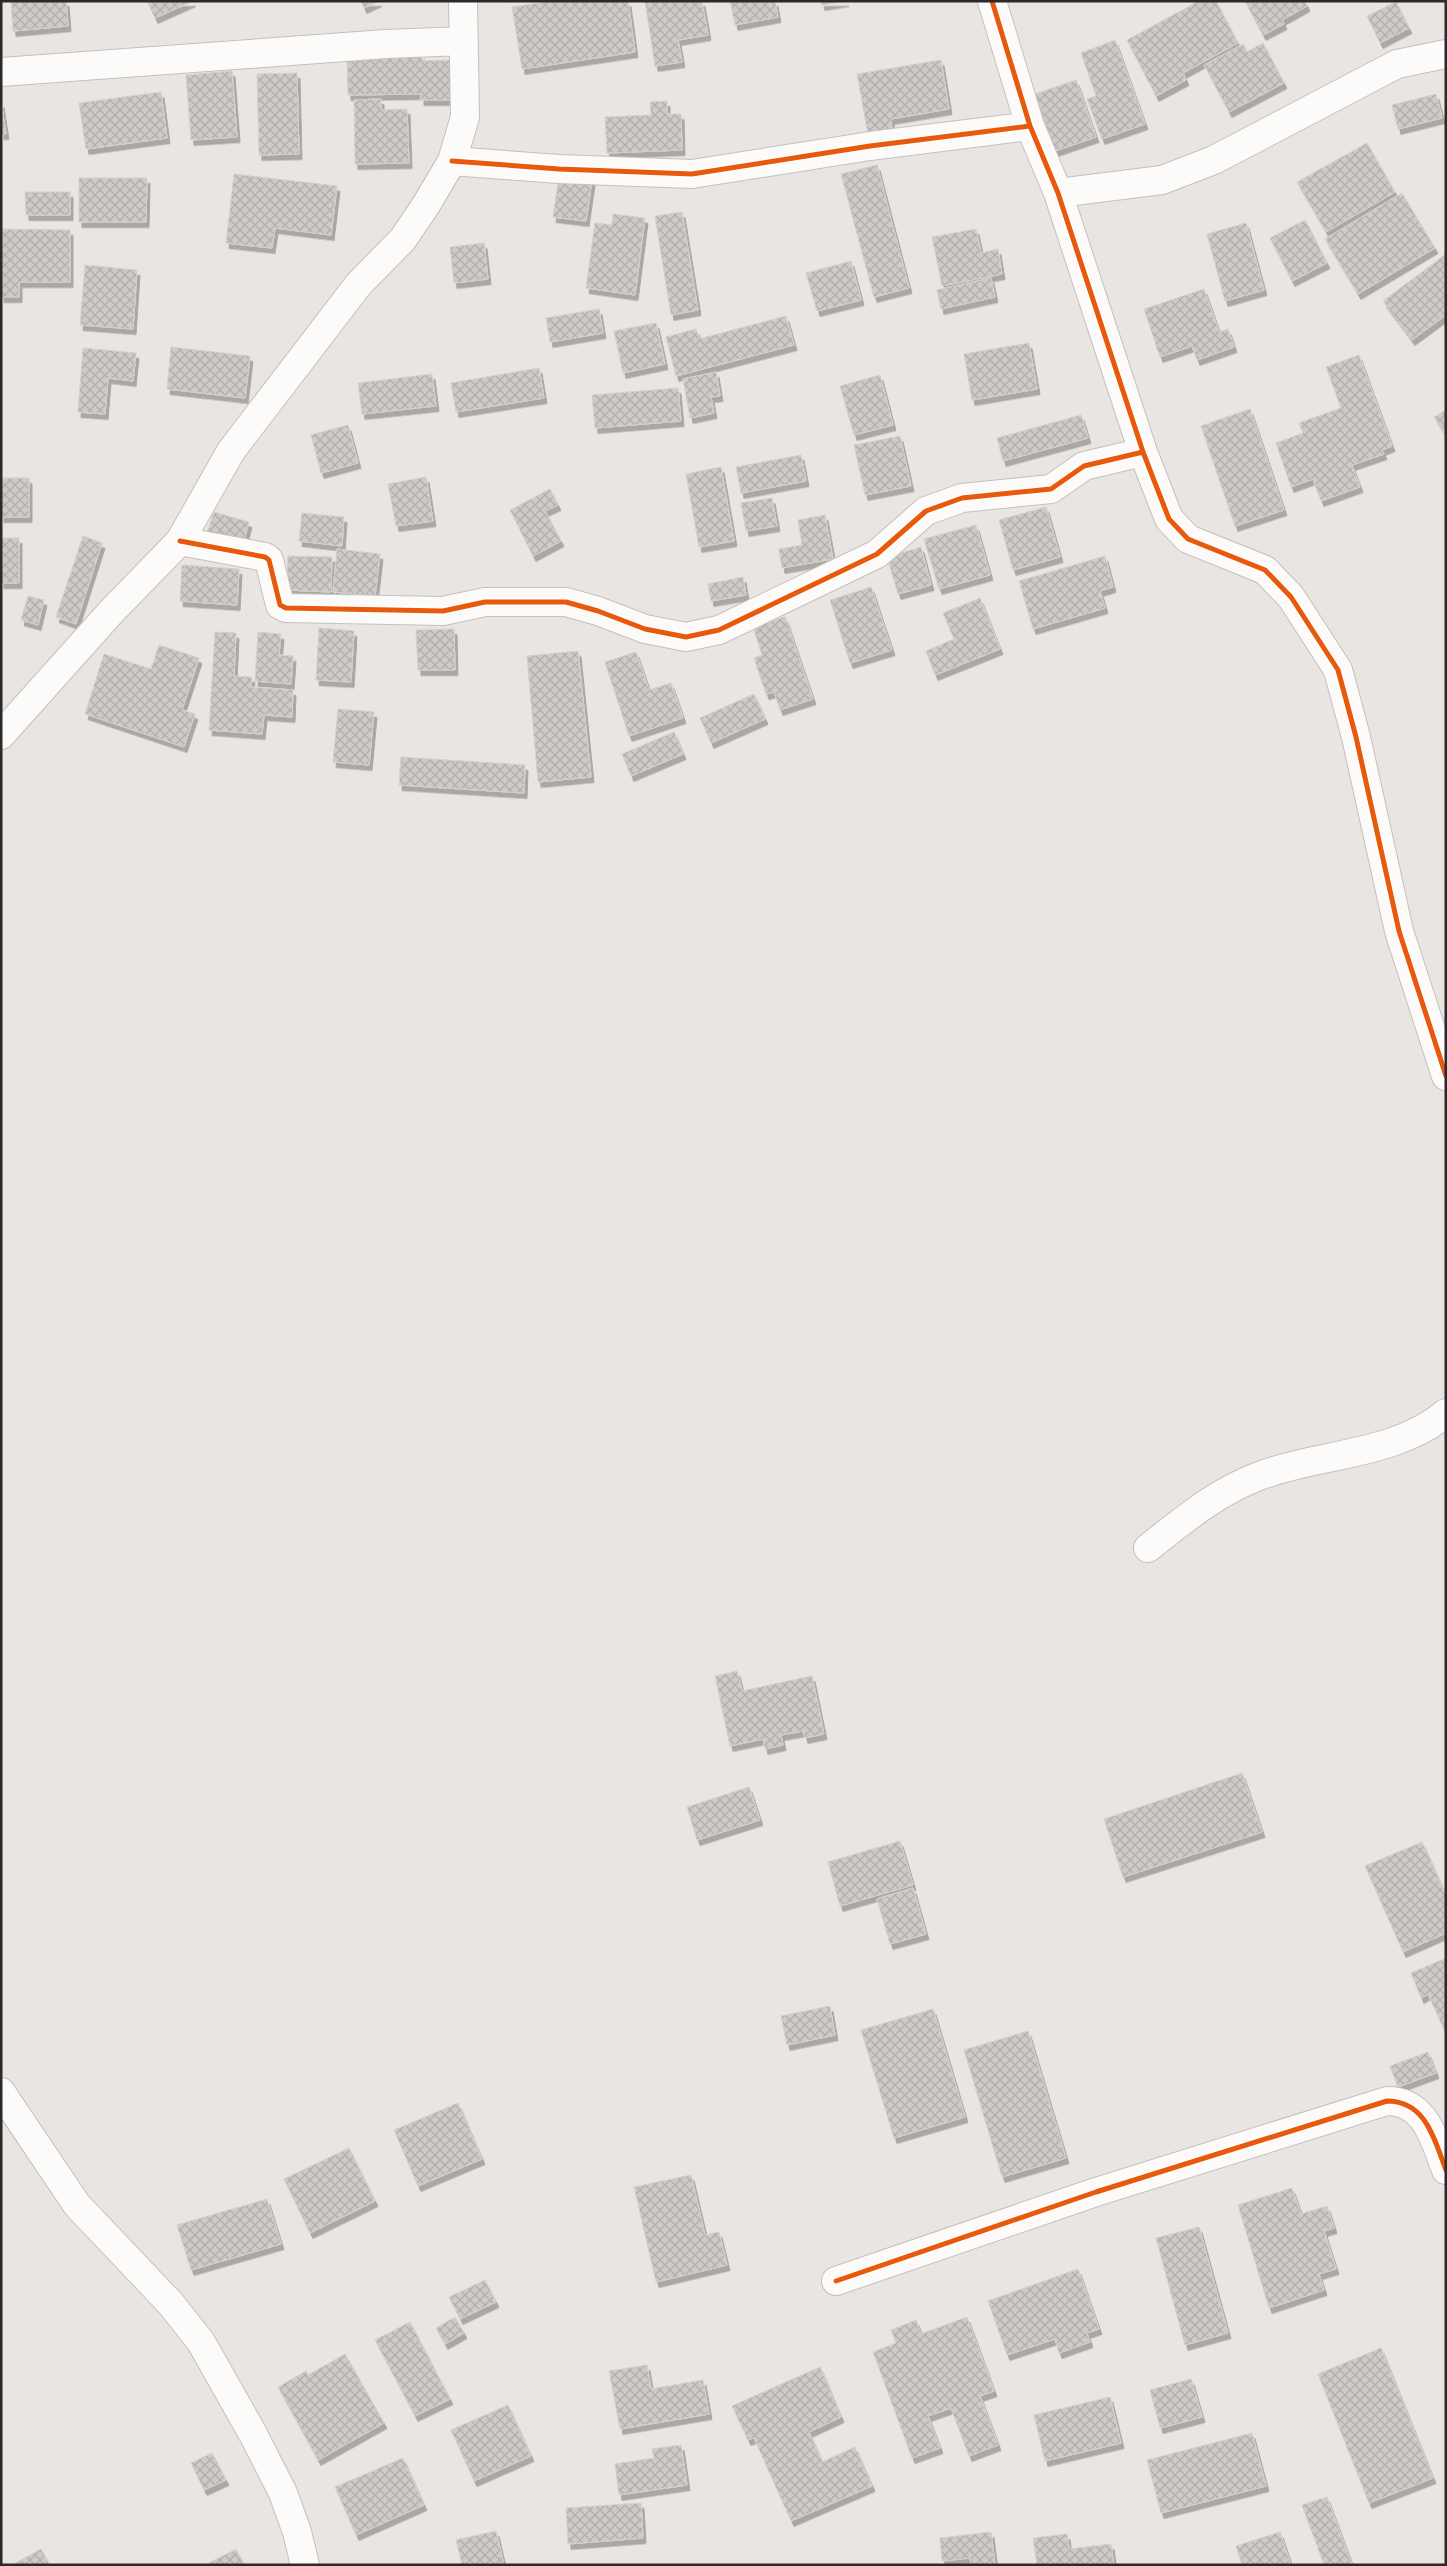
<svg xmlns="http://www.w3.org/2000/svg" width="1447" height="2566" font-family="Manrope,sans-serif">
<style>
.building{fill:url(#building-cross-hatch);stroke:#d4d1cc;filter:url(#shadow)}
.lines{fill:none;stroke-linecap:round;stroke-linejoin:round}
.street-casing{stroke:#c2c1c2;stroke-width:30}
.street{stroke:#fcfbfa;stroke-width:28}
.cycleway-casing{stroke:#fff;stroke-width:8}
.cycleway{stroke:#e8590c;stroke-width:5}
</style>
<defs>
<pattern id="building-cross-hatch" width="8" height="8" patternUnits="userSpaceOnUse" patternTransform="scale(1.25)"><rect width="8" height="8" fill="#cecbc7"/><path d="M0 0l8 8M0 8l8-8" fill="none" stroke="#b1aeab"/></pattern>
<filter id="shadow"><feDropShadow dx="3" dy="5.5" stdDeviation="0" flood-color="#0004"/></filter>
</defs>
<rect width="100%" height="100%" fill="#e9e5e0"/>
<path class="building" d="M11,1h55l2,25 -55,5z
M147,1h46l-38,17z
M361,1h18l-15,7z
M551,1h77l7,51 -113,17 -10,-62z
M645,1h57l6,34 -30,5 4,22 -27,4z
M730,1h45l3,16 -43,8z
M821,1h25l-24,4z
M1199,1h17l22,42 -55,30 3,7 -30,16 -29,-56z
M1245,1h60l2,5 -25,14 2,4 -21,11z
M1396,2l13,26 -29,15 -13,-27z
M1115,40l30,84 -43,15 -15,-40 9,-3 -15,-43z
M1263,43l21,40 -55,29 -25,-47 39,-21 4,8z
M422,55v6l29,-1 1,40h-31v-6l-73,1 -1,-38z
M941,60l8,49 -58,10 1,12 -24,4 -11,-61z
M232,71l5,66 -46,3 -5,-65z
M297,73l2,81 -40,1 -2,-81z
M1076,80l20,57 -41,14 -20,-57z
M161,92l6,46 -81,11 -7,-46z
M1436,94l6,24 -44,11 -6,-24z
M381,99v11l26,-1 2,54 -54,1 -1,-64z
M667,101v13h14l1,36 -75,3 -2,-36 46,-2 -1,-13z
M1,102l5,32h-5z
M1367,143l28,49 -69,40 -29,-50z
M877,165l32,123 -35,9 -33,-123z
M234,174l103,12 -6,49 -56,-7 -3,20 -46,-5z
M559,175l33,5 -6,41 -33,-4z
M79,178h68l-1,44h-67z
M25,192h45v23h-44z
M1402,193l33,55 -77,46 -33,-55z
M682,212l16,98 -27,5 -16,-99z
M613,214l32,4 -10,77 -49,-7 9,-65 17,2z
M1305,220l22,43 -35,18 -22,-43z
M1246,223l18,67 -39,11 -18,-67z
M1,229l69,1v52h-51v15h-18z
M976,229l5,24 17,-4 4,25 -60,12 -10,-49z
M484,243l4,36 -34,4 -4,-36z
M1446,254v61l-34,25 -29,-39z
M851,261l10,39 -44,11 -11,-38z
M85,265l52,5 -4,59 -53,-4z
M991,278l4,19 -54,12 -4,-19z
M1204,289l15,43 9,-3 6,18 -37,13 -5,-14 -32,11 -16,-48z
M599,309l4,24 -53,9 -4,-24z
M786,316l8,29 -118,31 -10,-39 30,-8 3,10z
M656,323l9,41 -42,9 -9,-42z
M1029,343l8,46 -65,11 -8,-46z
M171,347l79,9 -5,42 -78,-9z
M83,348l53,5 -3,28 -25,-3 -3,36 -27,-2z
M1359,355l33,91 -10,4 2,4 -32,11 8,22 -39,14 -8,-22 -22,8 -15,-44 27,-10 -4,-10 42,-15 -15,-41z
M539,368l5,30 -88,14 -5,-29z
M716,372l4,24 -9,1 3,16 -24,5 -7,-39z
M432,374l4,32 -74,8 -4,-31z
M880,375l13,50 -39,10 -14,-49z
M678,388l3,33 -86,7 -3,-33z
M1250,409l34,101 -49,16 -34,-100z
M1446,410v26l-12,-19z
M1081,415l7,23 -85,23 -6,-23z
M348,425l10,38 -37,10 -10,-38z
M900,436l11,50 -46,9 -11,-50z
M801,455l5,26 -65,12 -5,-26z
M721,467l13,74 -35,6 -13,-73z
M426,477l7,44 -37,5 -8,-42z
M1,478h28v39h-28z
M550,489l8,16 -13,6 16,30 -28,15 -23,-46z
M772,498l5,28 -31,5 -5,-28z
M1046,507l14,50 -47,13 -14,-50z
M214,512l35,10 -6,22 -36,-11z
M302,513l42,4 -2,29 -43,-5z
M825,515l8,44 -51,9 -3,-19 23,-4 -4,-25z
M976,525l14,50 -51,14 -15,-50z
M83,536l19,7 -26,81 -20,-7z
M1,538h18v45h-18z
M921,547l10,38 -33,9 -11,-37z
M337,549l43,5 -5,42 -42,-4z
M288,556l44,1 -1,35 -44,-2z
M1105,556l8,31 -13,4 5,17 -72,21 -14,-48z
M182,565l57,4 -2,36 -57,-4z
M743,577l3,18 -35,6 -3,-17z
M871,587l21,63 -42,13 -20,-63z
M28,596l16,4 -6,25 -17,-5z
M980,598l20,51 -65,26 -9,-24 28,-12 -11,-26z
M785,617l28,82 -33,11 -6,-18 -8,2 -12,-36 8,-3 -9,-28z
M319,628l35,3 -3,51 -35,-2z
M454,629l1,41h-37l-2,-40z
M215,632l21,1 -2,43 18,1 -1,10 42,3 -1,27 -28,-2 -2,19 -53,-4z
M258,632l23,2 -2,21 14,1 -2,28 -36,-3z
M159,645l40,13 -17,52 13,4 -11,33 -99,-33 19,-60 47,15z
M578,651l13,126 -53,5 -11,-126z
M636,652l13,38 22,-7 12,35 -54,18 -24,-74z
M754,694l11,25 -54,24 -11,-25z
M338,709l36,3 -5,53 -36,-3z
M674,732l9,22 -52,22 -9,-22z
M401,757l124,8 -1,28 -125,-8z
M737,1671l5,20 70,-15 12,58 -19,4 -2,-7 -22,4 2,10 -18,4 -2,-10 -33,7 -15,-70z
M1242,1773l20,59 -139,45 -19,-58z
M749,1787l11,33 -63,20 -10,-33z
M900,1841l13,44 -73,21 -12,-44z
M1422,1842l24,53v38l-43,19 -38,-86z
M913,1888l13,46 -36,10 -13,-45z
M1446,1958v76l-18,-40 -7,4 -10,-25z
M830,2006l5,29 -48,10 -6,-29z
M933,2009l32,108 -71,21 -33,-108z
M1028,2031l38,127 -64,19 -38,-127z
M1428,2052l8,21 -38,14 -8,-21z
M458,2103l24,56 -64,27 -24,-56z
M349,2148l26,53 -65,32 -26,-54z
M691,2175l14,60 14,-3 8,33 -71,17 -22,-95z
M1292,2188l9,26 26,-8 7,22 -10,3 12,38 -17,5 5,16 -55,18 -31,-103z
M267,2199l14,45 -90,26 -14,-45z
M1199,2227l29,106 -43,12 -29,-107z
M1078,2269l21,60 -12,4 3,9 -31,11 -4,-14 -48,16 -19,-54z
M485,2280l11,22 -36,17 -11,-22z
M455,2317l9,16 -19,11 -9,-16z
M967,2317l27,74 -14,5 18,49 -29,11 -18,-48 -23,8 12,32 -28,10 -39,-106 23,-9 -5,-13 25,-10 5,14z
M410,2322l40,77 -35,17 -40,-76z
M1381,2348l52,130 -64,25 -51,-129z
M345,2354l39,69 -66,37 -40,-73 28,-16 2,4z
M647,2365l4,24 52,-9 6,34 -89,15 -11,-58z
M820,2367l21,50 -32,15 13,30 33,-15 17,39 -81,35 -37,-83 -6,2 -16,-34z
M1191,2379l11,38 -42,11 -10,-38z
M1110,2397l11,46 -76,18 -11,-46z
M508,2405l23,51 -57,25 -23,-51z
M1252,2433l14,53 -105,27 -14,-53z
M681,2445l6,40 -68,10 -4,-31 39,-6 -2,-9z
M212,2453l14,27 -22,10 -13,-27z
M403,2458l21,47 -68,30 -21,-48z
M1327,2497l25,68h-28l-22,-60z
M641,2503l2,35 -75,6 -2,-36z
M496,2531l8,34h-42l-6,-25z
M991,2532l4,33h-24l-1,-7 -28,3 -2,-23z
M1280,2532l11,33h-49l-6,-19z
M1067,2534l2,15 42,-5 3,21h-77l-4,-27z
M41,2549l9,16h-38z
M236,2549l8,16h-39z"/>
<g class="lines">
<g class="street-casing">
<path id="street" d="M1,72l385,-28 78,-3
M452,161l107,8 133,5 178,-28 160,-20
M1058,193l104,-13 52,-20 183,-96 49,-10
M1143,452l26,67 19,20 77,31 26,27 47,73 18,67 43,194 47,145
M180,541l85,16 4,3 11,45 6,3 157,3 42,-9h81l32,9 47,18 41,8 33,-7 158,-76 49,-43 36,-13 89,-9 33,-23 59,-14 -85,-259 -28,-67 -38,-125
M1,735l110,-123 69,-71 51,-90 127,-166 45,-46 23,-34 26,-44 13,-44 -2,-116
M1148,1548c37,-29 67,-55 111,-72 60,-23 136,-20 187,-63
M1,2092l76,113 94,99 30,38 52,92 30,59 14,39 8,33
M836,2281l260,-89 291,-91c39,0 47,38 59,69"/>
</g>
<use href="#street" class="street"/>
<g class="cycleway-casing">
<path id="cycleway" d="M452,161l107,8 133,5 178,-28 160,-20
M1143,452l26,67 19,20 77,31 26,27 47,73 18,67 43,194 47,145
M180,541l85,16 4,3 11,45 6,3 157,3 42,-9h81l32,9 47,18 41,8 33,-7 158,-76 49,-43 36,-13 89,-9 33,-23 59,-14 -85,-259 -28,-67 -38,-125
M836,2281l260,-89 291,-91c39,0 47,38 59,69"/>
</g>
<use href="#cycleway" class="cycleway"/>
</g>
<rect width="1447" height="2566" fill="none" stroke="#2a2a2a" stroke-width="5"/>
</svg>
